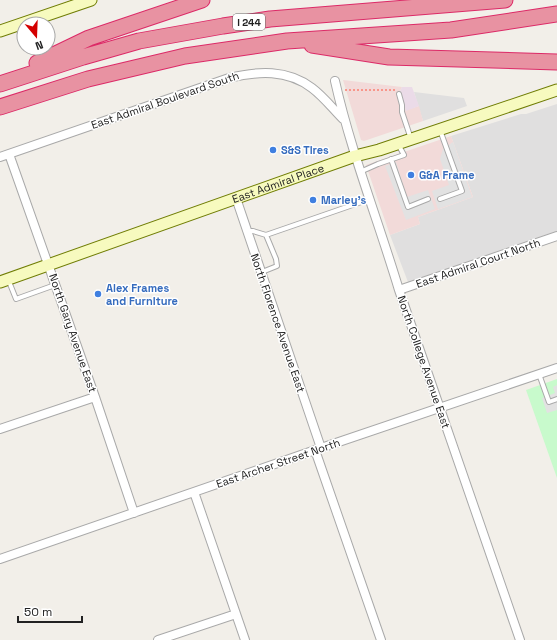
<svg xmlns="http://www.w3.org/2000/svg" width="557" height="640" font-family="'Space Grotesk',sans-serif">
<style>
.residential{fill:#e0dfdf}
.commercial{fill:#f2dad9}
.industrial{fill:#ebdbe8}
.park{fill:#c8facc}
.parking{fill:#e2e2e2}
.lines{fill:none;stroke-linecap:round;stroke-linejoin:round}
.lane-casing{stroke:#a9a9a9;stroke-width:6}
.street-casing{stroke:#a9a9a9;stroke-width:10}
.secondary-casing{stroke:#707d05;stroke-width:13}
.highway-casing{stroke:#dc2a67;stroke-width:17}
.path{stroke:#fa8072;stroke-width:1.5;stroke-dasharray:2 2;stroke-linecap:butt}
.lane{stroke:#fff;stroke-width:4}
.street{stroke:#fff;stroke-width:8}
.secondary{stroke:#f7fabf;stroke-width:11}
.highway{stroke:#e892a2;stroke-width:15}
.shop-dot{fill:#3f7fe0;stroke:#fff;stroke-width:1.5}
.labels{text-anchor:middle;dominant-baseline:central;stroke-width:3;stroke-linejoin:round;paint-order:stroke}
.shield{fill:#fff;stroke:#646464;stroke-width:1}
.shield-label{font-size:10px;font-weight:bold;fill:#222}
.street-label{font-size:11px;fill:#222;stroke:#fff}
.shop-label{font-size:11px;font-weight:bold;fill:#366cbe;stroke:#fff;text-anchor:start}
</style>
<rect width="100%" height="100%" fill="#f2efe9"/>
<path class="residential" d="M414,92l50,6 3,8 -44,15z
M557,104v127l-149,51 -18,-47 30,-11 -2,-7 55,-20 -22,-61 70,-22h5z"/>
<path class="commercial" d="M343,80l59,7 -2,4 6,19 13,-4 4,15 -59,20 -3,-1z
M451,136l22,61 -55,20 2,7 -30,11 -24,-70z"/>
<path class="industrial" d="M402,87h10l7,19 -13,5 -6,-20z"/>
<path class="park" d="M557,379v99l-31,-88z"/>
<path class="parking" d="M453,142l19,55 -34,12 -6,-18 17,-6 -9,-26 3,-10z
M396,162l11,35 21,-7 7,19 -29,11 -21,-54z
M557,385v25l-10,3 -5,-15 13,-5 -2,-6z"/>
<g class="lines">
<g class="lane-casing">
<path id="lane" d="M399,94l3,11v7l9,27
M391,159l17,48 20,-8
M360,172l18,-8 26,-9 -6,-11
M440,199l22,-8 -22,-61
M247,231h6l13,4 10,24 1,7 -15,6
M266,235l104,-36
M8,279l8,20 39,-14
M539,374l10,28 8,-3"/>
</g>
<g class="street-casing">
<path id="street" d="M335,81c16,71 43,139 64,209l121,350
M9,154l86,243 39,116
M0,157l229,-79c29,-7 58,-9 83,10 12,9 21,21 31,31
M236,198l85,250
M399,290l158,-54
M0,429l95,-32
M315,450l66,190
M194,492l51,148
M0,559l321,-111 236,-80
M158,640l78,-26"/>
</g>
<g class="secondary-casing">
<g id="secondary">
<path d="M0,31l91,-31"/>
<path id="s1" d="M0,282l355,-126 24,-6 178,-60"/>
</g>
</g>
<g class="highway-casing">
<path id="highway" d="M312,45l77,12 168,5
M37,63l52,-25 113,-38
M0,84l83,-27 56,-16 84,-15 47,-7 235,-19
M0,107l88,-28 97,-23 102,-15 164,-11 106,-16"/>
</g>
<path class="path" d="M345,90h50"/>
<use href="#lane" class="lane"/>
<use href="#street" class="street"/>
<use href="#secondary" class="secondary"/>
<use href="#highway" class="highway"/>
</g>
<g class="shop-dot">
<circle cx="273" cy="150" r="4"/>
<circle cx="411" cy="175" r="4"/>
<circle cx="313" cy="200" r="4"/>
<circle cx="98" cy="294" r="4"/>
</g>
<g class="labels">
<rect class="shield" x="233" y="14" width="32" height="16" rx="3"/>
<g class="shield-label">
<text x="249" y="22">I 244</text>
</g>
<g class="street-label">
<text transform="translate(165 100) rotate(-19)">East Admiral Boulevard South</text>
<text stroke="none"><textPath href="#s1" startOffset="295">East Admiral Place</textPath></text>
<text transform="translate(478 263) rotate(-19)">East Admiral Court North</text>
<text transform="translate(278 323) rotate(71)">North Florence Avenue East</text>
<text transform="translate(73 333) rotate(71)">North Gary Avenue East</text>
<text transform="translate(424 362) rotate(71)">North College Avenue East</text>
<text transform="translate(278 463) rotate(-19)">East Archer Street North</text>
</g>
<g class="shop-label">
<text x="281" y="150">S&amp;S Tires</text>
<text x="419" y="175">G&amp;A Frame</text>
<text x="321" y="200">Marley's</text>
<text x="106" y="288">Alex Frames<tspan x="106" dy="13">and Furniture</tspan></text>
</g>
</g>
<g transform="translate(36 36) rotate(161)"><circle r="19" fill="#ffffff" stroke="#a7a7a7"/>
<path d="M0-3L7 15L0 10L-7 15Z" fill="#d40000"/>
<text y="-6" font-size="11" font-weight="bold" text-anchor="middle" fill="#222222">N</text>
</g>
<path d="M18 616v6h64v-6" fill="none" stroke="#222222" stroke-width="2"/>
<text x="24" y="616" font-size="12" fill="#222222" stroke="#ffffff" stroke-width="3" paint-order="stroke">50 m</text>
</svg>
